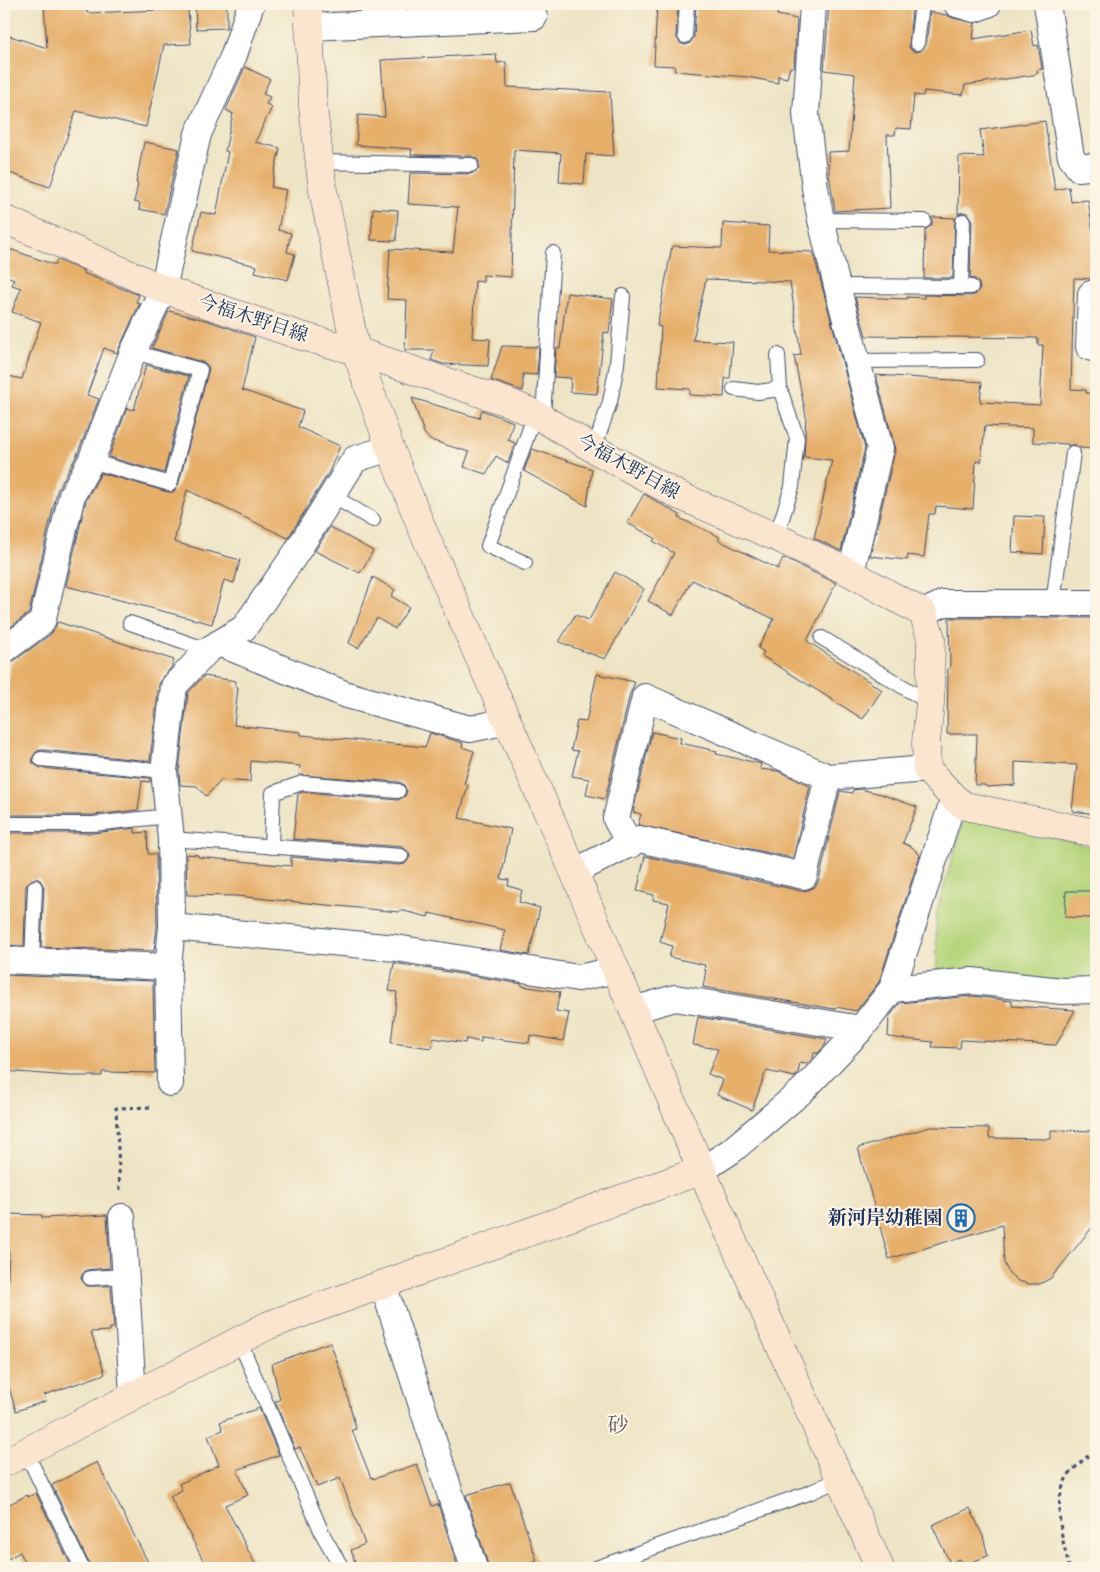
<svg xmlns="http://www.w3.org/2000/svg" width="1100" height="1572" font-family="'IM FELL DW Pica','Noto Serif JP',serif">
<style>
.green{fill:#b6d57c;stroke:#68826d}
.building{fill:#e6af6a}
.lines{fill:none;stroke-linecap:round;stroke-linejoin:round}
.lane-casing{stroke:#3b4a6d;stroke-width:16}
.street-casing{stroke:#3b4a6d;stroke-width:28}
.secondary-casing{stroke:#3b4a6d;stroke-width:29}
.path{stroke:#3b4a6d;stroke-width:3;stroke-dasharray:4 4;stroke-linecap:butt}
.lane{stroke:#fff;stroke-width:14}
.street{stroke:#fff;stroke-width:26}
.secondary{stroke:#fbe5cf;stroke-width:28}
.labels{text-anchor:middle;dominant-baseline:central;stroke-width:4;stroke-linejoin:round;paint-order:stroke}
.street-label{font-size:19px;fill:#1b2f5e;stroke:#fcf5e5}
.poi-label{font-size:19px;font-weight:bold;fill:#1b2f5e;stroke:#fcf5e5;text-anchor:end}
.quarter-label{font-size:21px;fill:#625c62;stroke:#fcf5e5}
</style>
<rect width="100%" height="100%" fill="#fcf5e5"/>
<filter id="ink" filterUnits="userSpaceOnUse"><feTurbulence type="fractalNoise" baseFrequency=".02" numOctaves="2"/><feDisplacementMap in="SourceGraphic" scale="10" xChannelSelector="R" yChannelSelector="G"/><feConvolveMatrix kernelMatrix="1 2 1 2 8 2 1 2 1" color-interpolation-filters="sRGB"/></filter>
<filter id="wash" filterUnits="userSpaceOnUse"><feTurbulence type="fractalNoise" baseFrequency=".0096" numOctaves="4" result="noise"/><feDisplacementMap in="SourceGraphic" scale="20" xChannelSelector="R" yChannelSelector="G"/><feGaussianBlur stdDeviation="1.12" result="paint"/><feColorMatrix in="noise" values="0 0 0 0 0 0 0 0 0 0 0 0 0 0 0 0 0 1.4 0 .05"/><feComposite in="paint" operator="in"/></filter>
<g filter="url(#wash)">
<rect width="100%" height="100%" fill="#eee4c5"/>
<path class="green" d="M974,818l122,30v135l-159,-8 -1,-61 27,-92z"/>
<g id="blocks">
<path class="building" d="M44,4h42l1,9 101,-4 3,35 -27,1 -18,82 -70,-16 -26,76 -46,-16v-137l43,14z
M195,4h32v24l-31,1z
M657,4h21l-2,32 4,7 5,2 4,-1 5,-7 2,-33h83l-2,11 20,4 -3,48h-4l-3,11 -9,-2v7l-30,-6 -74,-6 1,-5 -21,-1z
M829,4h80v5l3,1 -3,36 2,4 5,2 5,-1 5,-6 4,-33 17,3 6,3 22,5 -2,16 58,-9 3,16 4,-1 4,24 -5,1 1,3 -5,2 -68,10 -2,10 -39,-4 -1,5 -9,-1 -3,34 -15,-1 -1,7h-8l3,73 -55,3 -6,-36 -1,-23 21,-1 6,-77 -31,-4z
M496,54l1,9 9,-1 1,25 103,5 4,64 -28,-2 -2,30 -25,-2 2,-29 -47,-3 -3,127 -28,-2v7l-8,-1 -3,57 18,1 -2,27 -45,-2 -12,-4 3,-10h-29l2,-50 -20,-1 3,-50 63,3 5,-45 -50,-3 2,-31 61,1 8,-5v-8l-3,-3 -5,-2 -60,-1 1,-6 -56,-4 2,-30 27,2 -4,-57z
M245,67l25,12 -7,15 7,3 -4,7 6,3 -17,35 25,6 -9,39 15,3 -8,40 13,3 -4,19 8,2 -7,26 -33,-8 2,-6 -65,-15 9,-39 15,3 12,-63 -3,-1 8,-37 -7,-4z
M1045,121l10,69 14,-3 2,15 17,-2 8,52v27l-22,-1 -3,111 15,1v3h6l-1,9h5v47l-16,-1 -6,-4 -6,2v-2l-35,-2v-14l-48,-2 -4,36 -5,-1 -3,48 -37,-3 -1,8h-6l-5,43 -16,-2 -1,5 -37,-4 25,-105 -1,-7 -18,-69 106,7 -2,20 60,3 3,-60h-5v-7l-172,-2 -11,-39 52,2v-2l17,1v-3l47,1 5,-2 4,-6 -1,-5 -4,-4 -5,-1 2,-57 -5,-8 -4,-1 -5,2 1,-58 25,1 -4,-27z
M144,142l35,7 -15,65 -25,-5 1,-6 -6,-1 4,-18 -2,-1z
M373,208l25,2 -2,31 -25,-1z
M932,217l23,1 -2,60h-29l1,-48 7,-5z
M723,223l46,3 -1,24 45,2 52,196 -24,103 -27,-13 18,-78 -28,-3 2,-41 -12,-60 7,-1 -11,-73 -84,-3 -13,61 40,2 -3,36h-5l-1,19 -34,-2v-6l-32,-2 3,-60 -4,-1 15,-80 50,2z
M4,247l51,18 2,-5 27,11 -1,2 56,22 -3,7 4,1 -23,50 -13,-5 -17,47 12,4 -22,56 -20,36 -28,122 -25,19v-257l18,4 19,-57 -29,-10 9,-24 -9,-3 2,-6 -10,-4z
M567,293l46,6 -4,34 -5,-1 -7,62 -27,-2 1,-14 -17,-1 2,-29h4z
M169,311l40,10 46,16 -13,53 61,21 -5,16 42,19 -11,26 -41,66 -101,-48 -13,52 66,18 -6,23 -10,-3 -12,44 -146,-38 20,-86 15,-27 67,19h5l5,-6 31,-118 -3,-4 -4,-2 -50,-14z
M502,346l37,1 -2,28 -14,-1v17l-32,-11z
M146,365l43,11 -25,97 -55,-16 18,-49 7,2z
M412,398l67,20 3,-8 31,12 -5,18 7,3 -7,20 -12,-7 -10,18 -22,-7 5,-15 -39,-12 -6,-7z
M532,449l60,20 -5,37 -63,-35z
M644,494l36,21 -1,3 41,19 -2,3 60,29 5,-11 53,25 -29,58 75,49 -19,29 -101,-63 2,-4 -6,-4 16,-29 -82,-39 -19,35 -25,-14 26,-48 -21,-12 2,-3 -28,-15z
M1014,516l31,1 -2,37 -31,-2z
M330,527l43,24 -13,22 -45,-22z
M615,572l29,17 -39,70 -46,-17 16,-27 14,5z
M373,577l22,13 -4,6 18,11 -14,22 -18,-11 -19,30 -9,-5z
M949,618h147v196l-24,-3 5,-46 -62,-3v23l-28,2 -2,-2h-10l2,-51h-30l1,-65 2,-1z
M58,622l116,38 -3,8 -8,8 -4,8 -9,77 -108,-11 -5,1 -5,7 1,5 7,5 110,10v4l-8,-1 -4,29 -45,5h-89v-95l7,-57 40,-29z
M597,674l38,8 -5,12 -25,105 -19,-4 3,-16 -17,-3 6,-25 -7,-1 6,-29 9,1z
M204,676l32,5 -1,6h3l-4,38 67,7v3l124,12 5,-14 33,10 -1,4 12,4 -10,33 4,1 -9,33 52,11 -10,50 8,1 -1,6 14,4 -3,12 21,6 -11,47 -29,-5 5,-20 -76,-17 -1,4 -28,-7 -1,2 -163,-16 -49,-1 -1,-41 12,1v2l93,9v-9l109,8 5,-1 5,-7 -1,-5 -7,-5 -109,-8 5,-45 5,-2 95,8 7,-4 2,-5 -4,-7 -4,-2 -100,-7 1,-9 -49,-5 -1,21 -30,-2v2l-14,14 -9,-10 -17,-1 -1,-14 9,-78z
M652,732l29,6 -1,5 37,8 -1,3 42,9 3,1 -1,5 18,2 32,15 -17,72 -155,-33 3,-11 -8,-2z
M860,789l21,5 36,13 -14,36 9,4 8,8 -41,127 -23,29 -20,-4 -1,2 -132,-22 3,-17h-2l1,-5 -36,-8 3,-11 -12,-4 9,-39 -16,-3 1,-5 -17,-4 8,-35 156,35 7,-1 7,-3 4,-7 21,-89 12,2 1,-3z
M135,828v5l12,-1 1,22h8l1,72 -3,25 -113,-4 3,-60 -4,-7 -4,-2 -5,2 -5,6 -2,60 -20,-1v-112h89z
M1066,891h26l-1,27 -26,-1z
M394,963l128,21v2l38,6 -4,19 13,2 -6,28 -33,-6 -1,8 -48,-6v5l-15,-3 -1,4 -32,-5 -1,10 -41,-5 6,-51 -8,-1z
M4,975l149,6 2,92 -53,-1v4h-32l-66,-5z
M972,996l40,5v5l63,4 -19,35 -95,-5 -1,8 -28,-1 1,-5 -45,-5 1,-20 11,-14z
M698,1017l129,22 -2,6 -7,8h-4l-1,5 -6,6 -7,-1 -2,10 -3,4 -29,-6 -14,39 -35,-15 6,-15 -15,-6 10,-25 -25,-4z
M930,1127l59,1v10l62,1v-9l45,1 -1,93 -44,54 -11,6h-11l-11,-3 -9,-8 -5,-10 -2,-38 -113,34 -31,-111z
M5,1214l37,1v3l65,-3 3,53 -24,2 -4,5 -1,4 6,7h24l3,42h-4v3l-19,1 14,42 -61,21 2,6 -30,10 -12,-40 5,-119h-2v-3l-3,-1z
M330,1342l13,36 13,51 -4,1 19,48 2,-1v2l44,-15 15,42 6,-2 20,64h-101l-6,-18 14,-6 -25,-66 -23,9 -17,-40 -5,2 -20,-48 5,-1 -8,-36z
M259,1408l20,47 -42,15 11,25 -23,10 32,63h-50l-37,-72 12,-6 -3,-6 40,-19 -11,-29 15,-6 -3,-8z
M97,1462l34,67 20,39h-60l-39,-83z
M510,1482l27,79 -22,7h-26l-23,-73z
M36,1493l36,75h-44l-8,-16 -16,9v-54l23,-12 1,2z
M970,1508l13,28 5,20 -25,9 -4,-6 -9,4 -18,-38z"/>
</g>
</g>
<g filter="url(#ink)">
<use href="#blocks" fill-opacity="0" stroke="#3b4a6d" stroke-width="1"/>
<g class="lines">
<g class="lane-casing">
<path id="lane" d="M685,36l2,-32
M917,43l5,-39
M319,162l152,3
M821,220l103,1
M837,286l134,1
M961,287l2,-66
M857,361l120,-1
M734,389l24,3 22,-3
M543,418l10,-165
M594,449l16,-47 7,-38 6,-68
M91,461l79,23 30,-114 -67,-18
M331,495l42,25
M776,537l16,-50 5,-49 -17,-49 -2,-34
M525,563l-37,-17 47,-132
M1053,603l20,-150
M130,623l78,27
M822,638l108,65
M41,759l123,12
M4,824h89l76,-8
M171,839l230,17
M271,847l2,-54 29,-10 96,8
M32,962l3,-75
M90,1278l35,-2
M239,1340l84,195 19,33
M26,1452l56,116
M596,1568l215,-76 29,-13"/>
</g>
<g class="street-casing">
<path id="street" d="M813,4l-7,110 9,74 6,32 16,66 43,162 -29,125
M957,4l17,5 14,-5
M1047,4l24,153 8,11 17,-2
M310,27l224,-10
M1096,294h-5l-2,53 7,2
M390,448l-35,11 -59,94 -52,75 -36,22 -34,36 -10,85 7,68 1,88 224,21 182,30 38,-8
M923,613l21,-10h152
M219,643l128,52 123,34 38,-8
M4,650l38,-28 30,-127 19,-34 42,-109 30,-63 35,-155 36,-79 17,-51
M630,845l-14,-26 29,-122 183,80 99,-8
M574,872l65,-33 165,37 24,-99
M4,960l164,7
M892,989l80,-8 90,10 34,-1
M633,1010l42,-12 186,31 31,-40 62,-191
M170,1083l-2,-116 4,-40
M702,1170l29,-19 72,-61 58,-61
M122,1217l11,178
M383,1284l91,284"/>
</g>
<g class="secondary-casing">
<path id="secondary" d="M308,4l5,103 10,84 33,160 34,97 31,78 153,346 140,327 166,369
M4,219l159,70 135,46 58,16 154,52 25,11 59,35 84,46 98,42 75,36 72,40 8,25 -1,65 -4,39 1,27 27,29 11,8 131,27
M4,1463l265,-138 433,-155"/>
</g>
<path class="path" d="M120,1190l-4,-82 37,-1
M1069,1568c-6,-29 -19,-68 1,-95 8,-9 17,-16 26,-24"/>
<use href="#lane" class="lane"/>
<use href="#street" class="street"/>
<use href="#secondary" class="secondary"/>
</g>
</g>
<defs>
<g id="building-ring" transform="scale(1.4375)"><circle r="9.5" fill="#fcf5e5" stroke="#1f6fb2" stroke-width="1.5"/><path d="M-4-6H4V6H1V3H-1V6H-4ZM-2.5-4.3h1.7v1.8h-1.7ZM.8-4.3h1.7v1.8H.8ZM-2.5-1h1.7V.8h-1.7ZM.8-1h1.7V.8H.8Z" fill="#1f6fb2"/></g>
</defs>
<g fill-rule="evenodd">
<use href="#building-ring" x="961" y="1218"/>
</g>
<g class="labels">
<g class="street-label">
<text transform="translate(253 319) rotate(18)">今福木野目線</text>
<text transform="translate(628 467) rotate(29)">今福木野目線</text>
</g>
<g class="poi-label">
<text x="942" y="1218">新河岸幼稚園</text>
</g>
<g class="quarter-label">
<text x="618" y="1426">砂</text>
</g>
</g>
<rect width="1100" height="1572" fill="none" stroke="#fcf5e5" stroke-width="20"/>
</svg>
